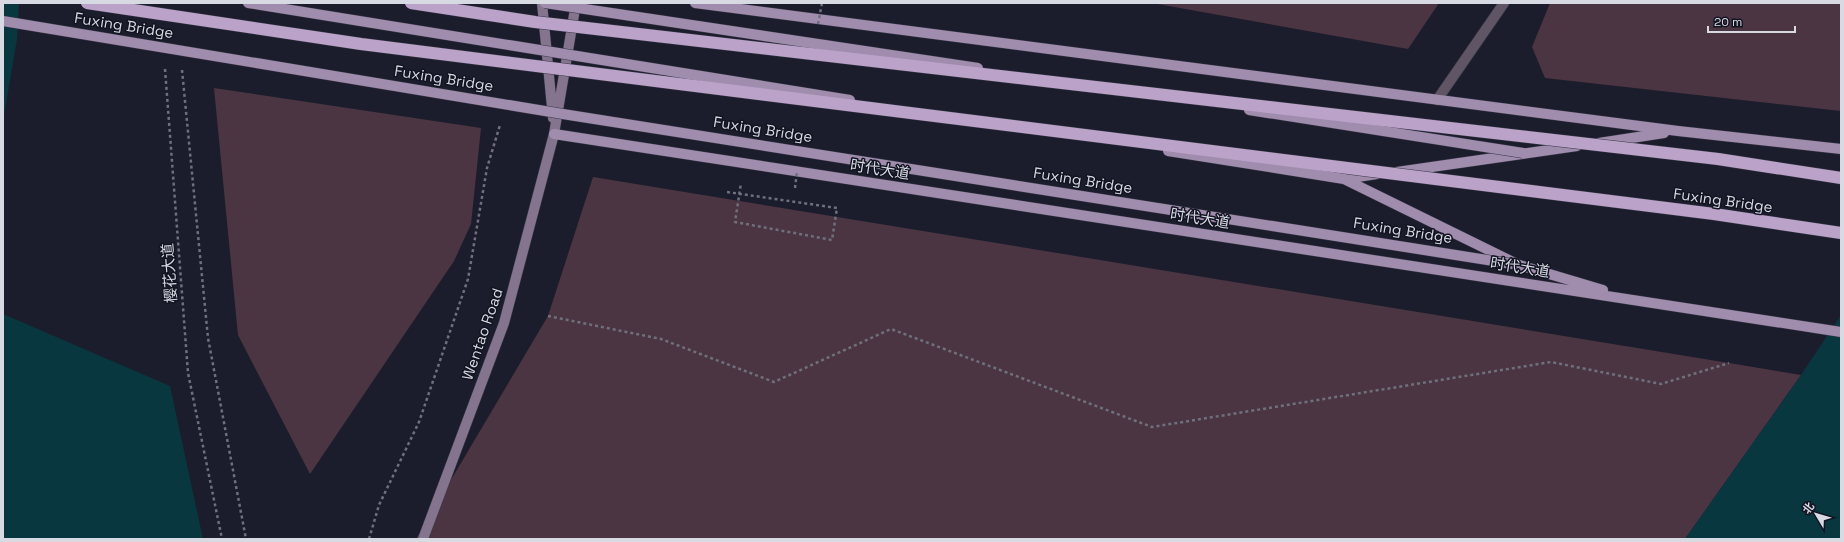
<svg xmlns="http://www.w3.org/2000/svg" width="1844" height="542" font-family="'Space Grotesk','Noto Sans SC',sans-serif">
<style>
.green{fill:#4c3542}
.water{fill:#093740}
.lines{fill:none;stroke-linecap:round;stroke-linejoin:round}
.street-casing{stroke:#363746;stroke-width:11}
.secondary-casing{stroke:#363746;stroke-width:11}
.primary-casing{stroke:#363746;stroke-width:11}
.path{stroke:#6e707d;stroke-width:2.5;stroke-dasharray:3 3;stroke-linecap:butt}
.street{stroke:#5f5565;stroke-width:10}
.secondary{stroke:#84748e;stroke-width:10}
.primary{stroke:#a08cad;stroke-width:10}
.primary-bridge-casing{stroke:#363746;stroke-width:11;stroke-linecap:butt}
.highway-bridge-casing{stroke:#363746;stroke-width:13;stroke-linecap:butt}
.path-bridge{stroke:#6e707d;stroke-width:2.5;stroke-dasharray:3 3;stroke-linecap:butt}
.primary-bridge{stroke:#a08cad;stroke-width:10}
.highway-bridge{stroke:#baa2c9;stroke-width:12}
.labels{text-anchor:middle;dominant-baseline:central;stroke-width:3;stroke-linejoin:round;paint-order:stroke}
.street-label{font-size:15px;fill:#d7d9e3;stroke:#131422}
</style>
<rect width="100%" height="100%" fill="#1c1d2c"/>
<path class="green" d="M1152,3h287l-31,46z
M1550,3h291v108l-296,-33 -13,-31z
M214,88l267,40 -10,96 -17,37 -144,213 -72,-139z
M593,177l1136,186 72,12 -116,164h-1269l132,-223z"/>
<path class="water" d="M3,3h16l-2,36 -14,82z
M3,314l167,72 33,153h-200z
M1841,315v224h-156l116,-164z"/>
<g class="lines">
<g class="street-casing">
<path id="street" d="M1437,100l67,-97"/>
</g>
<g class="secondary-casing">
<path id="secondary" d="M542,3l11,115
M423,539l81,-216 50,-189 22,-131"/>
</g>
<g class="primary-casing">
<path id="primary" d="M695,3l983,128 163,18
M554,134l1287,198
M1599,143l65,-10
M1397,172l180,-26
M1344,179l33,-5
M1344,179l175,86 84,25"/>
</g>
<path class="path" d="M165,69l23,304 34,166
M182,70l26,268 38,201
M727,192l110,16 -5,32 -97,-18 6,-39
M548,316l113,23 113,43 117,-53 261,98 399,-65 110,22 68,-21
M369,539l10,-34 40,-83 49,-143 19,-111 13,-43"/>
<use href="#street" class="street"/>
<use href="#secondary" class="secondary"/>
<use href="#primary" class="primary"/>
<g class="primary-bridge-casing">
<path id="primary-bridge" d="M248,3l602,97
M545,3l433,65
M3,21l566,94 950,150
M1249,110l274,43
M1168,151l176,28"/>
</g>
<g class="highway-bridge-casing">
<path id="highway-bridge" d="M87,3l274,41 1353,170 127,19
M411,3l124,19 1183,137 123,19"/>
</g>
<path class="path-bridge" d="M818,24l4,-21
M795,188l2,-17"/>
<use href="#primary-bridge" class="primary-bridge"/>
<use href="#highway-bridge" class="highway-bridge"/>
</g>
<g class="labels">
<g class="street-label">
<text transform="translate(124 25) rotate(9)">Fuxing Bridge</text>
<text transform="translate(444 78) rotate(9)">Fuxing Bridge</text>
<text transform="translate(763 129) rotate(9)">Fuxing Bridge</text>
<text transform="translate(880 169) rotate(9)">时代大道</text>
<text transform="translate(1083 180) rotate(9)">Fuxing Bridge</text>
<text transform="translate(1723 200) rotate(8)">Fuxing Bridge</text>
<text transform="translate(1200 218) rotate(9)">时代大道</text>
<text transform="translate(1403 230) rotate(9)">Fuxing Bridge</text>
<text transform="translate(1520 267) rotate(9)">时代大道</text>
<text transform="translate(169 273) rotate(-94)">樱花大道</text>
<text transform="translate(482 334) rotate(-71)">Wentao Road</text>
</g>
</g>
<rect width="1844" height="542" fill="none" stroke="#d7d9e3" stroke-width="8"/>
<g transform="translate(1816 514) rotate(308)" stroke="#131422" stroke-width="3" paint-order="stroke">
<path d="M0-3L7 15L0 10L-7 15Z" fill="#d7d9e3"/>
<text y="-6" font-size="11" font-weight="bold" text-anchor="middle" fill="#d7d9e3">北</text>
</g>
<path d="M1708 26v6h87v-6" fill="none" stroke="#d7d9e3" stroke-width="2"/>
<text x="1714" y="26" font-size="12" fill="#d7d9e3" stroke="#131422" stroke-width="3" paint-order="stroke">20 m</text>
</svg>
